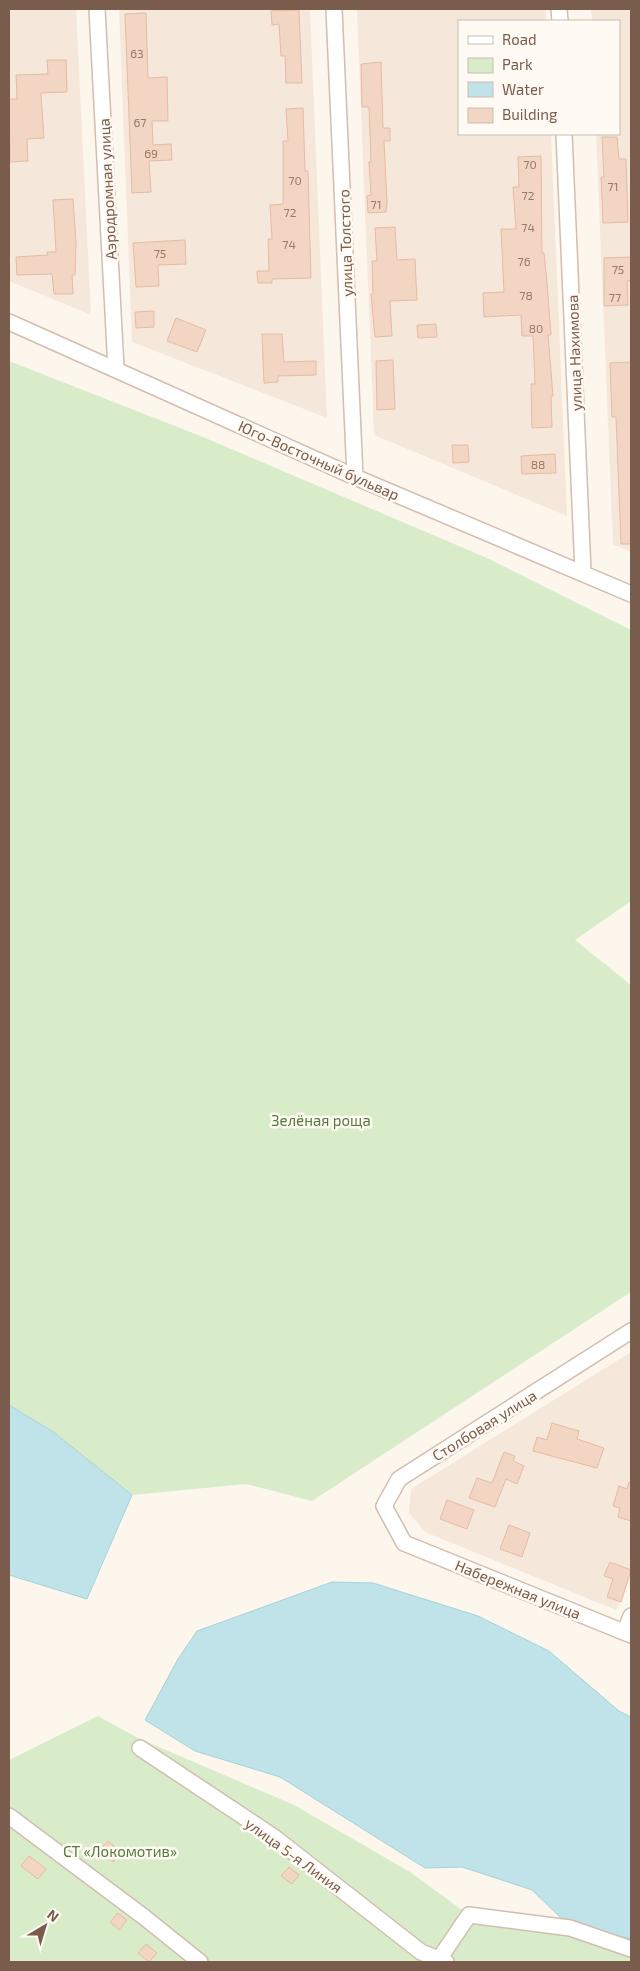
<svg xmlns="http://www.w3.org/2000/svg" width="640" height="1971" font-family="'Exo 2',sans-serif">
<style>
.residential{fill:#f5e8da}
.green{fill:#d8ecc9}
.water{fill:#bfe3e8;stroke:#a5d3da}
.building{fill:#f3d5c3;stroke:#e6bba3}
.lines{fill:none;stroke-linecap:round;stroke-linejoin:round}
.minor-casing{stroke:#d1beb0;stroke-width:18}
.minor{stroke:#fff;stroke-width:15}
.labels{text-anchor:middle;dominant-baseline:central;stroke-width:5;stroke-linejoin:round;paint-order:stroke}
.number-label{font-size:12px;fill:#987a6a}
.street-label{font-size:15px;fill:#7a5c4d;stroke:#fffaf3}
.park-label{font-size:15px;fill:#537a41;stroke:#fffaf3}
</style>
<rect width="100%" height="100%" fill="#fdf6ec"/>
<path class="residential" d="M9,9h67l15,306 -82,-34z
M119,9h191l17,409 -195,-76z
M357,9h189v12h-87v113h92l16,382 -193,-81z
M591,9h40v543l-18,-8 -17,-410h23v-113h-27z
M631,1352v224l-15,34 -191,-78 -16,-19 2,-24z"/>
<path class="green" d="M9,361l194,76 284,121 144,72v271l-56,39 56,45v307l-319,209 -66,-17 -114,11 -80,-64 -43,-26z
M98,1716l40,22 156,67 116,67 59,43 101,13 61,21v13h-622v-202z"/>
<path class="water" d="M9,1405l43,26 80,64 -45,104 -78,-24z
M332,1582l41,1 105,33 71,35 70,60 12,6v222l-67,-18 -32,-31 -70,-23 -37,1 -145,-91 -85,-26 -50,-31 33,-61 19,-28z"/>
<path class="building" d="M299,10l3,73h-16l-1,-27h-4l-2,-32 -7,1 -1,-14z
M146,13l2,65 19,-1 1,44h-16l1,24 18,-1 1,16 -23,1 2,31 -19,1 -7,-179z
M47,60h19l1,32 -26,1 3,45 -17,1 1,22 -18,1 -1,-63h8l-1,-24 32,-1z
M381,62l2,66h7v13h-6l3,62 -1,9 -18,1 -1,-17 4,-1 -2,-33h2l-2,-55h-7l-1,-43z
M303,108l2,63h3l3,107 -39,1v4h-14l-1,-12h12l-1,-32h4l-2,-34 13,-1v-63h5l-2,-32z
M602,137h15l2,22h7l2,63 -25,1 -2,-46h3z
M541,156l1,97h2l3,30 4,52h-3l5,61h-2l1,31 -20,1 -1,-44h4l-2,-48h-11l-1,-21 -37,2 -1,-24 21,-1 -3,-63h15l-3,-42h6l-1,-30z
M73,199l3,43 -1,33h-3l1,19h-19l-2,-20 -35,1 -1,-18 32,-2 -1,-3h9l-3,-52z
M395,227l2,33 18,-1 2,41 -27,1 2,35 -17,1 -4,-43h2l-1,-33h5l-2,-33z
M185,240l1,24 -28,1 1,21 -23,1 -3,-44z
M631,257v24h-4l1,24 -24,1v-48z
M154,311v16l-18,1 -1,-16z
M176,318l30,12 -9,22 -30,-11z
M436,324l1,13 -19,1 -1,-13z
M262,334h20l2,28 32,-1v14l-38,1v6l-14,1z
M393,360l2,49 -18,1 -1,-49z
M631,362v182h-10l-5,-127h-4l-2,-54z
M452,445h16l1,17 -16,1z
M555,454l1,19 -34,1 -1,-18z
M552,1423l27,8 -2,8 27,9 -7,20 -64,-17 4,-14 10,3z
M504,1452l11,4 -2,5 11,5 -7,18 -11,-5 -11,28 -26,-9 8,-20 15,5z
M629,1482l2,1v38l-13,-4 2,-9 -7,-2 6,-20 8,3z
M447,1500l27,10 -7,19 -27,-10z
M509,1525l21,8 -8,24 -22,-8z
M610,1562l21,8 -10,32 -14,-5 6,-18 -9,-3z
M108,1841l13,11 -8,10 -14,-12z
M29,1856l17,13 -8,10 -17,-13z
M289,1867l10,8 -7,9 -11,-8z
M118,1913l9,7 -8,10 -9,-8z
M146,1944l11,9 -8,9 -11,-9z"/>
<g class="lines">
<g class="minor-casing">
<path id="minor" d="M97,9l19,360
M334,9l21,468
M559,9l1,12
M564,134l19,438
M9,322l346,155 276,117
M631,1331l-232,148 -15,27 20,37 227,92
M625,1631l6,-15
M140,1748l134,89 147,115 25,10
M9,1816l135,101 56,45
M437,1962l32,-47 101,13 61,21"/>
</g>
<use href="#minor" class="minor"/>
</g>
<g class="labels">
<g class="number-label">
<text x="137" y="53">63</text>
<text x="140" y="122">67</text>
<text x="151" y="153">69</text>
<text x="530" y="164">70</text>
<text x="295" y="180">70</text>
<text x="613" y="186">71</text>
<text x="528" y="195">72</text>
<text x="376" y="204">71</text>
<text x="290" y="212">72</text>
<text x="528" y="227">74</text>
<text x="289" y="244">74</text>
<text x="160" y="253">75</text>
<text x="524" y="261">76</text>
<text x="618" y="269">75</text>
<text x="526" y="295">78</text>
<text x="615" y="297">77</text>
<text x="536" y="328">80</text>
<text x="538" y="464">88</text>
</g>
<g class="street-label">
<text transform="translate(107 189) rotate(-93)">Аэродромная улица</text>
<text transform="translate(345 243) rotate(-92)">улица Толстого</text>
<text transform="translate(574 353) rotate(-92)">улица Нахимова</text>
<text transform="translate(319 460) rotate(24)">Юго-Восточный бульвар</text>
<text transform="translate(484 1425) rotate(-32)">Столбовая улица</text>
<text transform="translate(518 1589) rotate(22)">Набережная улица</text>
<text transform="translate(294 1855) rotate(36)">улица 5-я Линия</text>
</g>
<g class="park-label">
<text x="321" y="1120">Зелёная роща</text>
<text x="120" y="1851">СТ «Локомотив»</text>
</g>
</g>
<rect width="640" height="1971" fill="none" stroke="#7a5c4d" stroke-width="20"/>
<rect x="458" y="20" width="162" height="115" fill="#fffaf3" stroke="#cabbb1"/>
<rect x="468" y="36" width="25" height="8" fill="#ffffff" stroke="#cabbb1"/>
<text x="502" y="45" font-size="15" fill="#7a5c4d">Road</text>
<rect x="468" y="58" width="25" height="15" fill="#d8ecc9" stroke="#cabbb1"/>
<text x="502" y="70" font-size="15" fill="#7a5c4d">Park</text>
<rect x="468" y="82" width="25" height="15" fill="#bfe3e8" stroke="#cabbb1"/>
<text x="502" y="95" font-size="15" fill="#7a5c4d">Water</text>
<rect x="468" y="108" width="25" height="15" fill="#f3d5c3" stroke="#cabbb1"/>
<text x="502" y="120" font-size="15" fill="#7a5c4d">Building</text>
<g transform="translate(45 1926) rotate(38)" stroke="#fffaf3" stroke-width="4" paint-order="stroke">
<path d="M0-4L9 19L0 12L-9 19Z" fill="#7a5c4d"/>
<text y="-8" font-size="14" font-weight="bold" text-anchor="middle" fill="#7a5c4d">N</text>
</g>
</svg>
